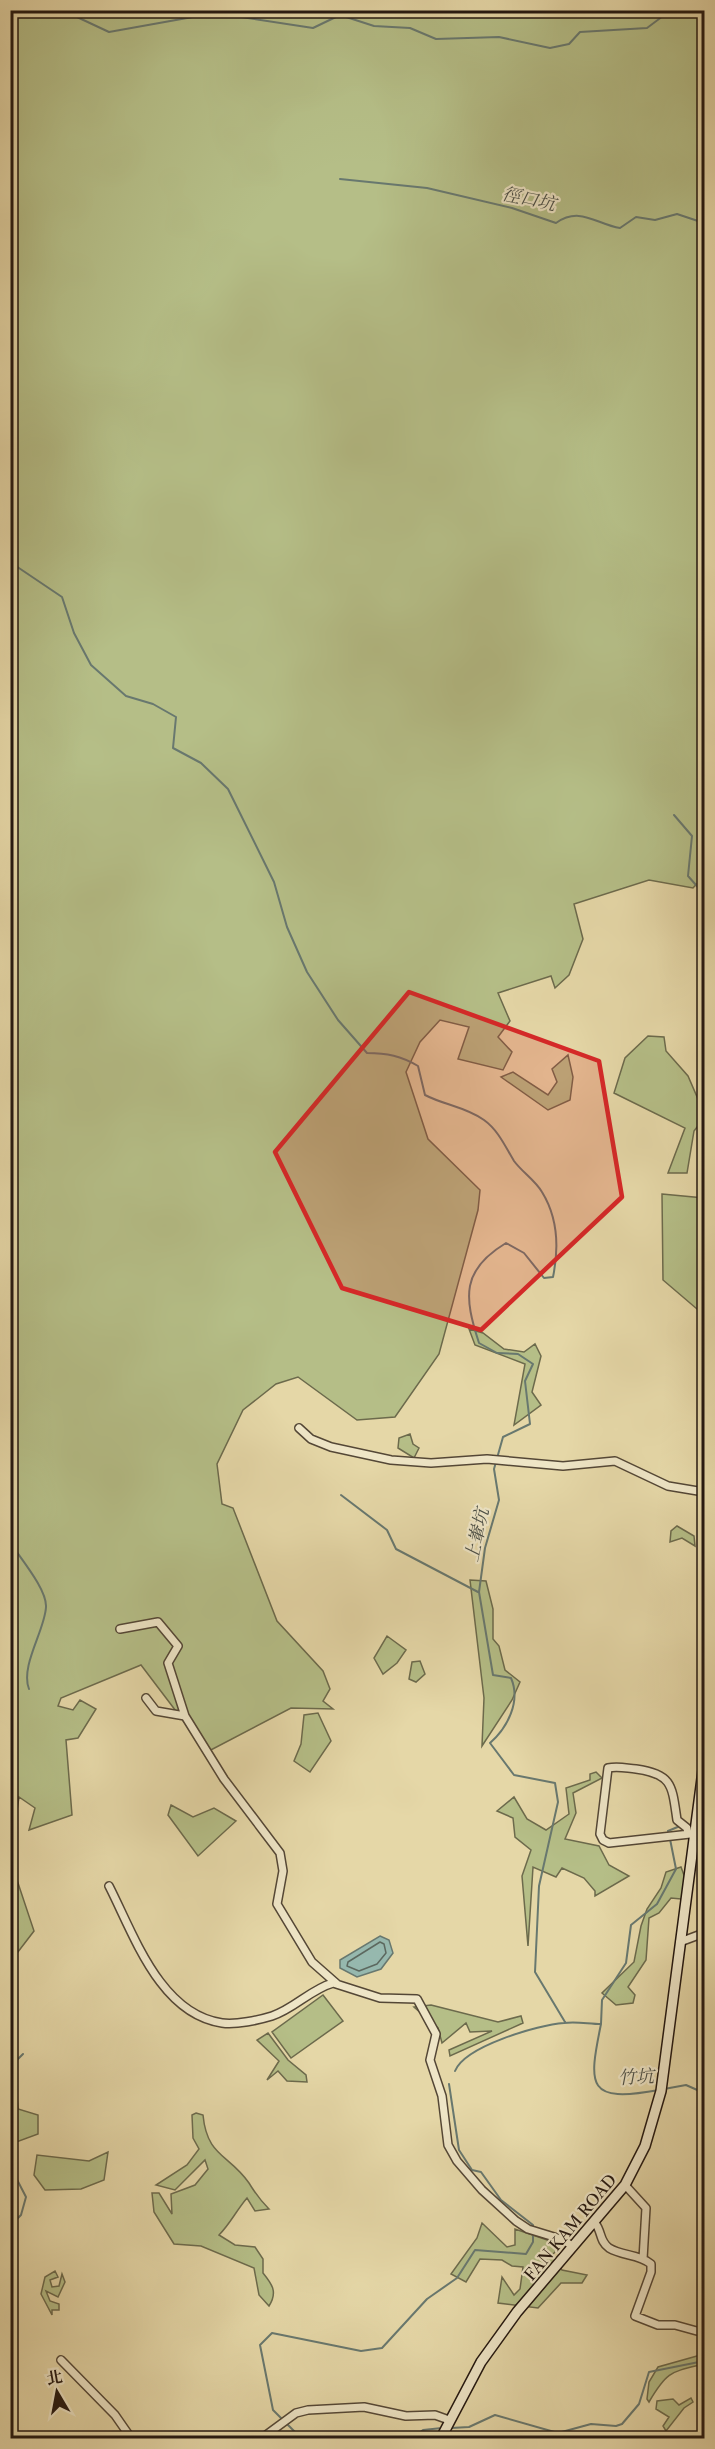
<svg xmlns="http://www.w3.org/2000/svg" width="715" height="2449" font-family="'Libre Caslon Text','Noto Serif TC',serif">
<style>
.green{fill:#b5be87;stroke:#6c6a4c;stroke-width:1.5}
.water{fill:#96b8ae;stroke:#68786f;stroke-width:1.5}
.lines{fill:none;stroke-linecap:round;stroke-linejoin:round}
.shore{stroke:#5c685f;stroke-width:1.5}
.stream{stroke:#68786f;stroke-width:2}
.minor-casing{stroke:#544736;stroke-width:10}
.secondary-casing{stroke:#231710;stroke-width:12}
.minor{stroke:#eee5c6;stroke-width:7}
.secondary{stroke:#eee5c6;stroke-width:9}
.marked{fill:#d62828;fill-opacity:0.2;stroke:#d62828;stroke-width:4.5;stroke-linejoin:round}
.labels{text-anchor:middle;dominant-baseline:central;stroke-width:4.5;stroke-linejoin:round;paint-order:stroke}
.street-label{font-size:16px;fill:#231710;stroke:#eee5c6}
.water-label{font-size:18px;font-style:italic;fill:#4b4f47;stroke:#eee5c6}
</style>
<rect width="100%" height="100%" fill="#e5d7a7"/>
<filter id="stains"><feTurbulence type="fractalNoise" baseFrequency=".00333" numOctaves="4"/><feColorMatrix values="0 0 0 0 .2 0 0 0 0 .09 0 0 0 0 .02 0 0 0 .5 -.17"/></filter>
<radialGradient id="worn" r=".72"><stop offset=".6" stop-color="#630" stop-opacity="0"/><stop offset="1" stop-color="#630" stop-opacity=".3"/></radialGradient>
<path class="green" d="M11,11h693v865l-11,12 -44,-8 -75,24 9,35 -14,36 -14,13 -4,-12 -53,17 12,28 -12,16 14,15 -9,18 -45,-11 11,-32 -29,-7 -20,22 -14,30 22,67 52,51 -2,20 -39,144 -44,63 -38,3 -59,-43 -22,7 -33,26 -26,54 5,40 11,4 44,113 46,50 7,18 -7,12 10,8 -42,-1 -84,44 -66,-87 -80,33 -3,8 15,4 7,-10 16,9 -18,29 -12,2 6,75 -43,15 6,-22 -16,-11 -8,53z
M648,1036l16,1 2,14 22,25 16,37v5l-10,13 -7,42h-19l17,-45 -71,-35 11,-35z
M568,1055l5,22 -3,23 -22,10 -47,-33 12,-5 35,23 9,-13 -5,-13z
M662,1194l42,4v109l-7,2 -34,-29z
M469,1329l14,4 21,16 20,3 11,-8 6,12 -9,36 9,13 -27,20 11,-61 -50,-19z
M410,1434l3,10 6,4 -5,10 -16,-10 1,-10z
M677,1526l17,10 1,10 -13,-8 -12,4 1,-11z
M470,1580l16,1 7,28v30l6,7 6,24 15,12 -8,18 -30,46 2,-48z
M387,1636l19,14 -9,13 -14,11 -9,-16z
M420,1661l5,13 -9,8 -7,-3 3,-17z
M318,1713l13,28 -21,31 -16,-11 7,-17 3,-29z
M596,1772l6,6 -29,15 3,20 -11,26 34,7 10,19 20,11 -34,20v-5l-11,-13 -22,-10 -6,9 -23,-10 -5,79 -6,-70 9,-26 -16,-13 -2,-19 -16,-7 17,-14 13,22 19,11 23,-16 -3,-26 24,-8v-6z
M171,1805l22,12 21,-9 22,13 -38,35 -30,-41z
M11,1862l23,69 -23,30h-1z
M681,1867l7,19 -7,13 -10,-1 -12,15 -10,5 -3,42 -18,27 7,8 -2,8 -17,2 -14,-12 32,-31 7,-36 6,-17 14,-21 5,-16z
M323,1995l20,26 -52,37 -19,-26z
M431,2005l67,17 23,-6 2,7 -73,33 -1,-6 43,-19 -22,1 -4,-9 -24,20 -4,-15 -24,-21z
M268,2033l20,27 18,15 1,7 -20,-1 -9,-10 -11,9 12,-19 -22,-21z
M15,2074l3,35 20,6v19l-27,10v-65z
M196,2113l7,2c4,42 26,39 46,68 6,10 12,18 20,26l-14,2 -8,-13c-11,13 -17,26 -28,37l16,10 20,2 8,12v14c9,11 15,19 6,33l-10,-11 -5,-27 -53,-22 -27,-2 -20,-32 -2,-19h7l13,21 -1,-20 24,-9 13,-16 -3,-9 -30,30 -19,-5 31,-20 12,-16 -6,-11 -1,-23z
M108,2152l-4,28 -23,9 -36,1 -11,-15 3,-20 52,6z
M482,2223l25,24 8,-2v-16l47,16 -10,10 10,15 25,5 -5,8h-21l-23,25 -40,-5 4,-26 12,18 6,-6 3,-22 -11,-1 -10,-6 -22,-1 -14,23 -15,-8 26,-36z
M55,2271l3,6 -8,3 2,7 7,-1 3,-12 3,8 -7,15 -12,-6 4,10 9,3v6h-7v5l-11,-21 4,-17z
M704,2354v10c-33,8 -37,7 -55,38l-2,-3 2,-17 9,-15z
M691,2398l2,4 -9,6 -18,23 -3,-5 6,-9 -13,-8 1,-8 16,-2 6,6z"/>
<path class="water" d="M380,1936l9,4 4,13 -12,16 -24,8 -17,-9v-8z"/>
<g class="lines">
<path class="shore" d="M380,1942l4,2 2,9 -9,11 -18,7 -12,-5 1,-4z"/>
<path class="stream" d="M62,10l47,22 106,-19 98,15 27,-13 34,11 36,2 26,11 63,-2 51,11 19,-4 11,-12 67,-4 24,-18
M340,179l87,9 85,20 44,15c24,-17 40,1 64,5l16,-11 19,3 22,-6 27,9
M10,562l52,35 12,36 17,32 35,31 27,8 23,13 -3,31 28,15 27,26 46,93 13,45 20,45 31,48 29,33c20,0 34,3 51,13l7,29c19,10 41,12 59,25 14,10 21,26 30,41 8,11 21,19 28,31 16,26 17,56 11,85l-9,1 -20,-25 -18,-10c-45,27 -42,54 -27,100l18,10 21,1 15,10 -8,17 5,43 -27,13 -9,32 5,31 -14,48 -6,44 14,83 18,3c10,23 -3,49 -21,65l24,32 41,8 3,19 -19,84 -4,86 30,50
M674,815l18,21 -4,40 16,18
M341,1495l46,35 9,19 82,43
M10,1542c10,16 37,47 36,65 -1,23 -26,59 -17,82
M669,1833l-1,-2 12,-5
M601,2024c-13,63 -14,79 58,66
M10,2067l13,-13
M455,2071c10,-25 83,-46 109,-48 12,-2 25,1 37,1l1,-24 24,-37 5,-38 26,-21 19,-35 -6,-30
M449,2084l10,66 13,20 9,2 20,28 32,25v3
M664,2089l22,-4 18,8
M10,2166l16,31 -5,18 -11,11
M451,2428l18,-1 26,-12 63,18 33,-9 25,2 6,-2 17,-20 10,-32 55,-11
M301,2438l-28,-28 -13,-65 12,-12 89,18 21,-3 45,-49 30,-21 18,-28 51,4 7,-12v-6
M412,2438l11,-8 19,-2"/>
<g class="minor-casing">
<path id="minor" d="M299,1428l12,11 20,8 60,13 40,3 56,-4 76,7 52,-5 53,25 36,6
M120,1629l38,-7 20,24 -10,17 17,53
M146,1698l10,13 29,5 39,63 56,74 3,18 -6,33 35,58 25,22
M688,1834l-1,-6 -10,-8c-5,-34 -4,-46 -41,-51 -11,-1 -18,-3 -28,-1l-8,66 3,6 6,3 81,-9h4
M109,1886c25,49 51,128 113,137 14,2 37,-3 50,-7 22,-7 39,-27 61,-33l47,15 37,1 19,35 -6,26 12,36 6,49 9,16 25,29 34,31 12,8 36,11 9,7
M680,1942l24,-9
M625,2185l21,23 -3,51
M595,2223c7,8 4,18 14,25 13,8 30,6 42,16v8l-16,44 23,9h17l29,8
M61,2360l54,55 16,23
M262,2438l34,-25 12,-3 56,-3 42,9 29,-1 14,5"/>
</g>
<g class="secondary-casing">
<path id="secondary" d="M441,2438l40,-76 36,-50 108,-127 20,-39 16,-55 43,-328"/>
</g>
<use href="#minor" class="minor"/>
<use href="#secondary" class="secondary"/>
</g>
<path class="marked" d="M409,992l190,69 23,136 -141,133 -139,-42 -67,-136z"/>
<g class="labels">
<g class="street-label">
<text transform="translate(570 2227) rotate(-50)">FAN KAM ROAD</text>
</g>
<g class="water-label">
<text transform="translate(529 199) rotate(12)">徑口坑</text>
<text transform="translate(477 1535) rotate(-78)">上輋坑</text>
<text transform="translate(636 2077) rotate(-3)">竹坑</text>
</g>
</g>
<rect width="715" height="2449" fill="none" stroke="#e5d7a7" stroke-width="36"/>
<rect x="12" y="12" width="691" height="2425" fill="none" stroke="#231710" stroke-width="3"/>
<rect x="18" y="18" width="679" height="2413" fill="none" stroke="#231710" stroke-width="1.5"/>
<g transform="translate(57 2392) rotate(350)" stroke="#eee5c6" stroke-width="4.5" paint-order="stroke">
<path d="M0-4.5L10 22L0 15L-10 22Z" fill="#231710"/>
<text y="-9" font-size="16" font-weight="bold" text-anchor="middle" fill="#231710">北</text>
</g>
<rect width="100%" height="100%" filter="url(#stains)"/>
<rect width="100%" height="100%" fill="url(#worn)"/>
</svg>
